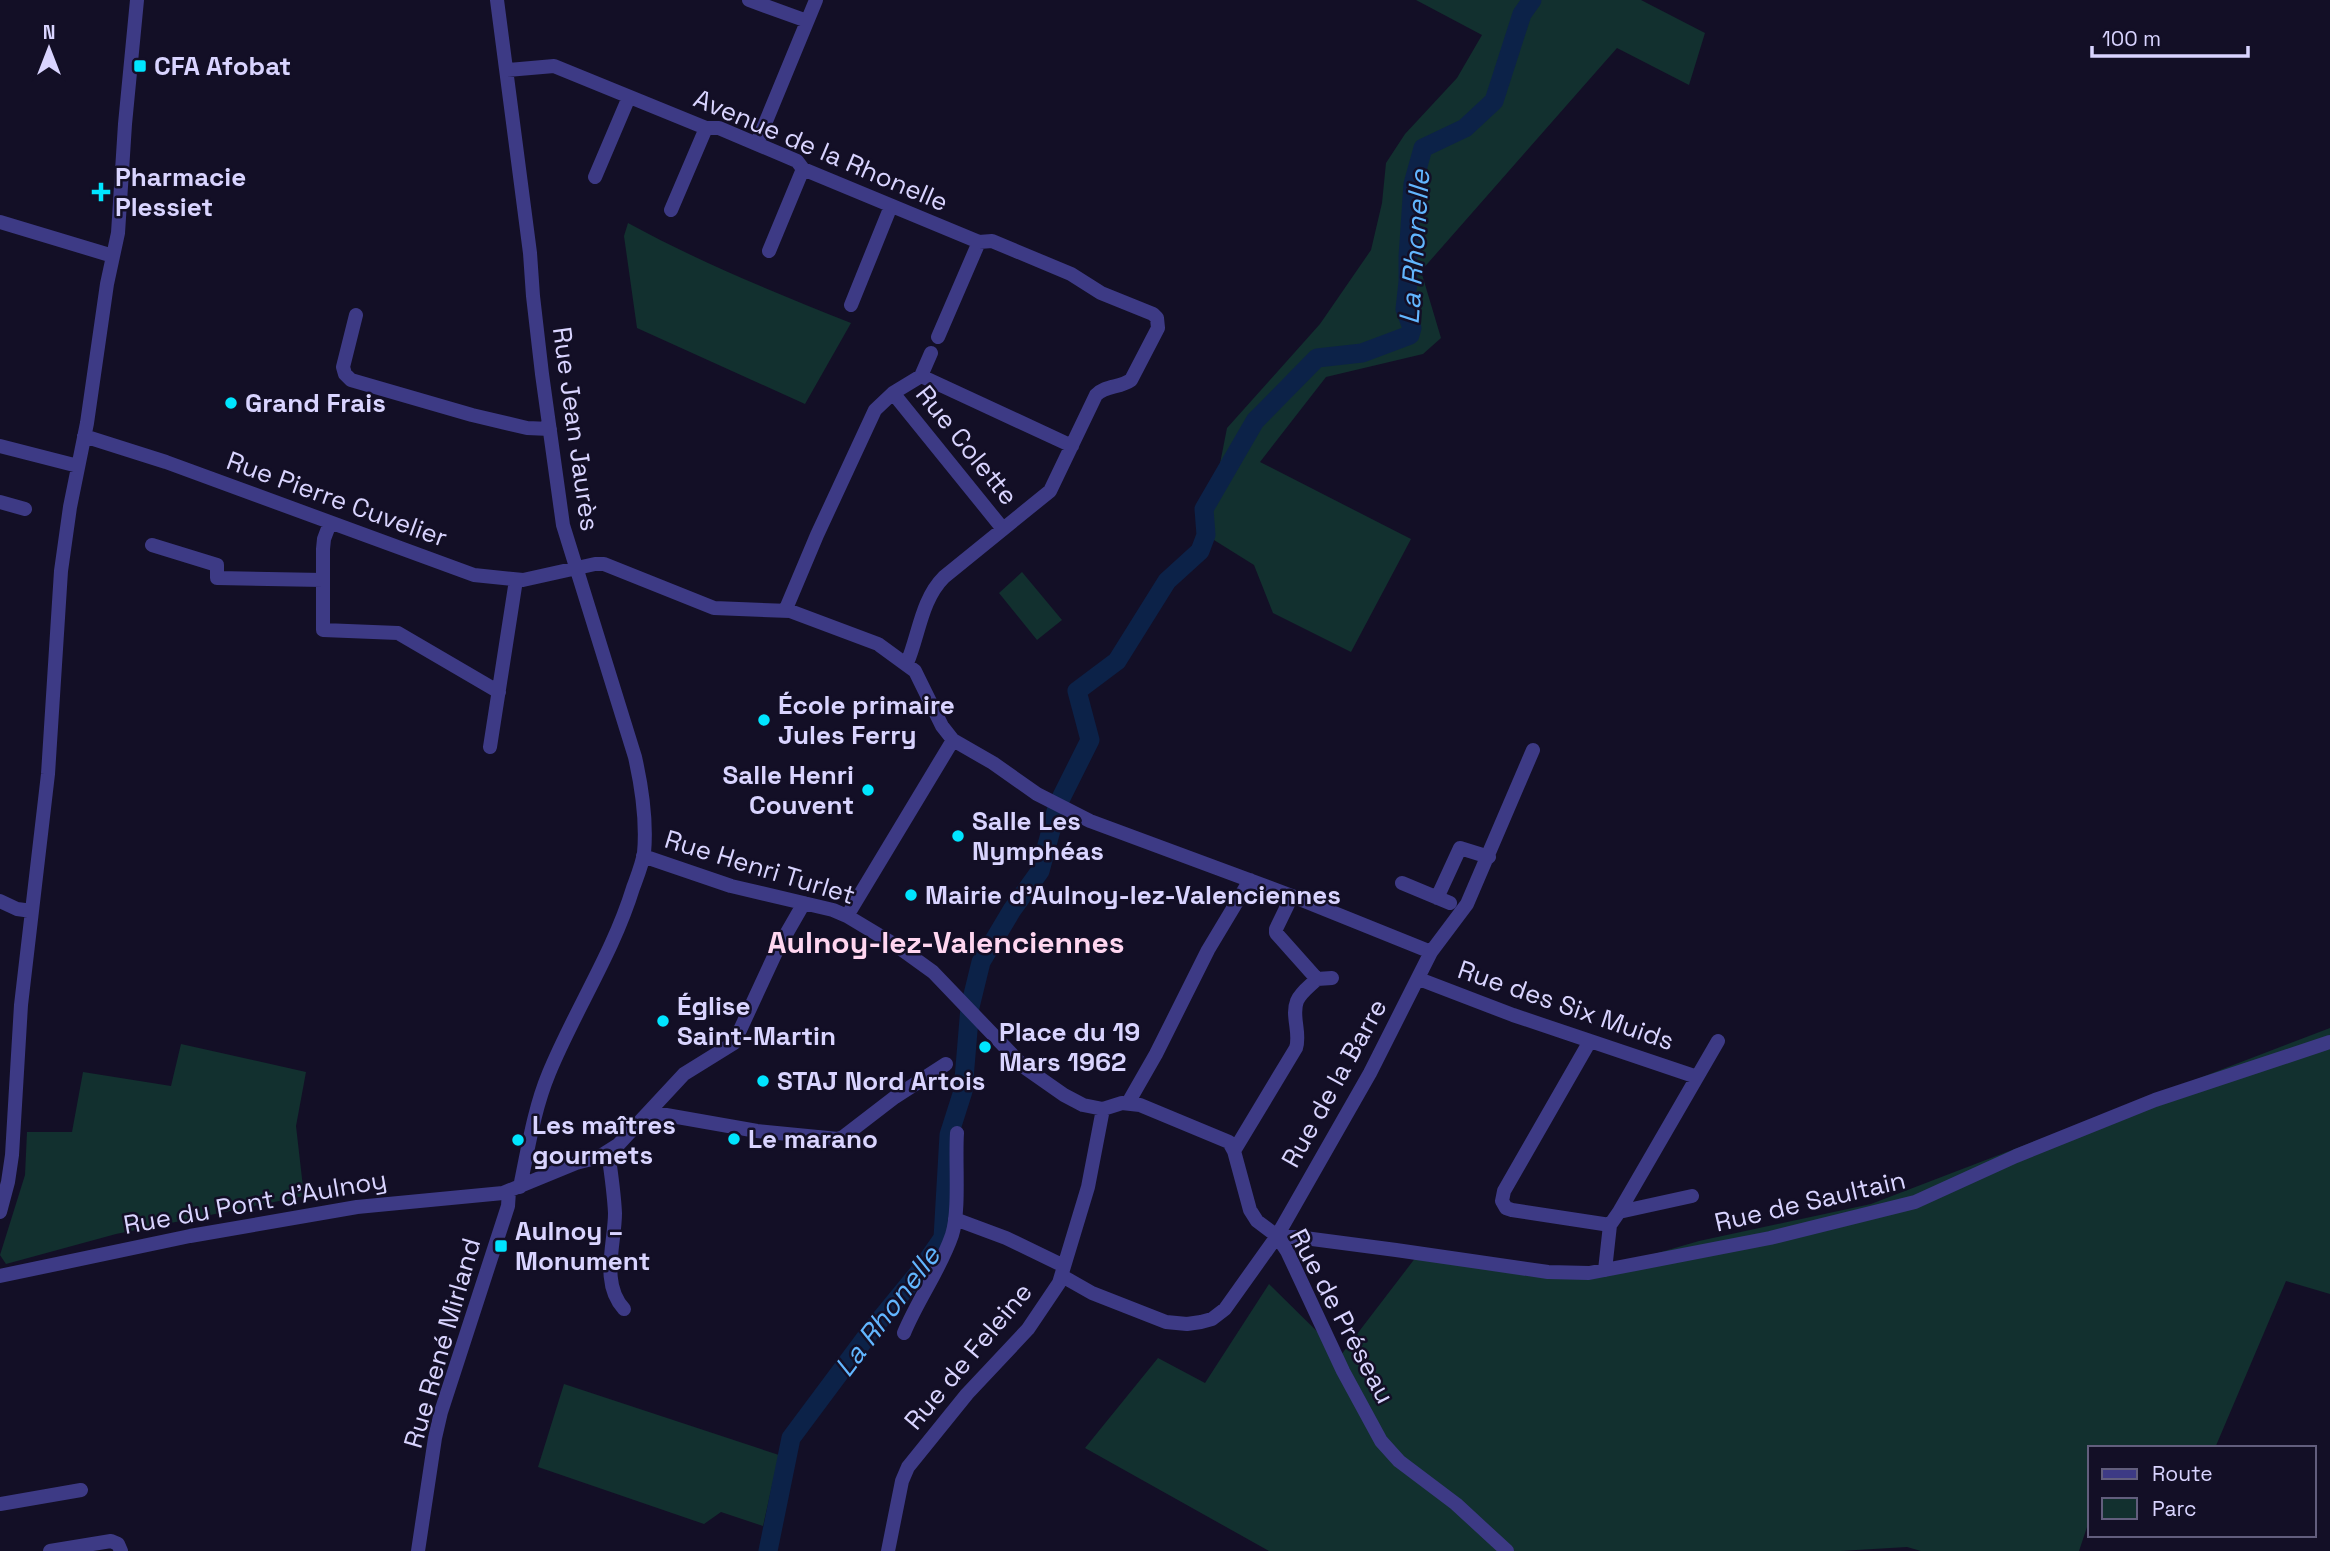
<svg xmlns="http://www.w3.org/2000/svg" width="2330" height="1551" font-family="'Space Grotesk',sans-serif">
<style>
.green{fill:#12302f}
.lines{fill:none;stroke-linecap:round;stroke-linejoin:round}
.river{stroke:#0c2248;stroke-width:19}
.minor{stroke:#3d3a85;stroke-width:14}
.poi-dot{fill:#00e5ff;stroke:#130f26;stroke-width:2.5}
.labels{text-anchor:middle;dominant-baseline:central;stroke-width:5;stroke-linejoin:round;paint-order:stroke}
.poi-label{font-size:26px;font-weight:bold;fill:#d9d4ff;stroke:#130f26;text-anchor:start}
.street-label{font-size:26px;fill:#d9d4ff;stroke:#130f26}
.water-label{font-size:28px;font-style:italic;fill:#62b6ff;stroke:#130f26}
.quarter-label{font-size:30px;font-weight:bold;fill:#ffd6f0;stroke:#130f26}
</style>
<rect width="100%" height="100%" fill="#130f26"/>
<path class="green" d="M1416,0h225l64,33 -16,52 -72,-37 -196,223 20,67 -18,16 -97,23 -66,85 151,77 -60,113 -78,-39 -19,-48 -48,-30 21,-107 93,-104 51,-74 11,-47 4,-40 19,-29 52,-56 25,-43z
M628,223c71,39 148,70 223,100l-46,81 -168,-76 -13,-92z
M1022,572l40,48 -25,20 -38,-47z
M2330,1028v266l-44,-13 -71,167h-125v70l-11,33h-158l-14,-4 -67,4h-571l-184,-103 73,-90 47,25 64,-99 72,71 75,-98 152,22 131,-38 172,-37z
M181,1044l125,28 -10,54 8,70 -188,38 -110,30 -6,-9 25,-80 2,-43h45l11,-60 88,14z
M564,1384l215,71 -16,71 -42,-14 -17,12 -166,-57z"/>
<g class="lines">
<path class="river" d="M768,1551l23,-113 79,-106 50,-61 23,-33 6,-103 14,-44 7,-84 11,-45 31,-52 28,-39 18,-67 32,-64 -13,-49 40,-30 50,-80 33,-30 6,-16 -2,-26 51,-88 62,-63 45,-5 48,-18 2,-7 -7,-19 3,-27v-25l5,-73 10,-36 42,-20 29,-27 28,-87 10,-14"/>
<path class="minor" d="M497,0l33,253 3,43 9,78 21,151 72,232c7,31 12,64 9,96 -2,12 -7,24 -11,35 -20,65 -58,122 -84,185 -15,36 -21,76 -29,114
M749,0l58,21
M507,70l47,-4 152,62h13l78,33 6,8 176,73 13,-1 79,33 30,19 52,21 4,4 1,10 -27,52c-11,8 -26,5 -35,15l-46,96 -106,86c-23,23 -25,58 -37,86
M757,143l59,-143
M595,177l34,-80
M671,210l35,-82
M0,222l113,34
M769,251l34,-82
M851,305l40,-99
M356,315l-13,52 2,7 6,6 121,35 55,13 23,1
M938,337l41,-95
M921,376l151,70
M893,393l110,136
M84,436l82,26 308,113 49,5 72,-16h9l110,44 76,3 88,33 37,27 27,55 11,14 40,23 44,31 53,27 202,75 139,56
M0,446l78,20
M0,502l25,7
M330,523l-6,16 -1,10v81l75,3 101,59
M152,545l65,20v13l106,2
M785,611l32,-76 58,-125 18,-17 28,-17 10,-23
M490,747l26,-167
M643,856l88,30 102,24 14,6 50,30 36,26 91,95 40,28 19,10 20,4 19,-6 18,2 89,37 5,9 16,59 7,11 20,15 10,15 56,120 38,70 18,20 57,43 51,47
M1402,883l48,20
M1437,898l23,-50 29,9
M0,901l17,8 15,2
M847,916l106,-176
M1317,979l15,-1
M1419,979l94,36 184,62
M1590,1041l-86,150 -2,10 4,7 6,2 98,15
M1128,1103l28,-49 52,-104 42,-70
M649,1112l108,19 81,8 5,-2 52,-40 51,-33
M1234,1151l62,-103c5,-15 -5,-32 1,-47 4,-9 13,-15 20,-22l-41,-46v-4l16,-33
M608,1152c3,20 6,41 7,61 0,31 -15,70 9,96
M0,1212l8,-30 4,-27 9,-150 27,-231 13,-203 9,-64 17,-84 20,-139 11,-51 7,-109 12,-124
M1619,1212l99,-171
M955,1219l51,19 58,28
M1277,1236l20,1 99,13 152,22 41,1 181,-35 145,-36 101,-46 139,-56 175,-58
M1605,1270l5,-45 9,-13 73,-16
M0,1276l190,-40 167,-29 146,-14 73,-30 23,-6 19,-12 66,-71 50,-31 43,-93 27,-47
M1062,1276l30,17 74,29 21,2 14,-2 11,-3 13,-10 52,-73 93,-163 61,-121 36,-48 66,-154
M904,1333c14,-34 36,-63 48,-98 8,-25 3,-74 5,-102
M0,1504l81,-14
M50,1551l61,-10 7,3 3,7
M418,1551l17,-113 6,-26 67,-206 1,-15
M888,1551l14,-70 6,-14 59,-73 61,-65 31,-46 29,-96 15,-78"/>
</g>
<g class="poi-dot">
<rect x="133" y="59" width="14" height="14" rx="3.5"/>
<path d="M97.5 181.5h7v7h7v7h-7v7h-7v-7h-7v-7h7z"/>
<circle cx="231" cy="403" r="7"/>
<circle cx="764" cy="720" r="7"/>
<circle cx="868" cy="790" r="7"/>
<circle cx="958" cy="836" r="7"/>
<circle cx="911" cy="895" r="7"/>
<circle cx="663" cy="1021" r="7"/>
<circle cx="985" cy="1047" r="7"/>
<circle cx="763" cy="1081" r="7"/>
<circle cx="734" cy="1139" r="7"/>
<circle cx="518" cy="1140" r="7"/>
<rect x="494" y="1239" width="14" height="14" rx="3.5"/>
</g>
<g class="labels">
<g class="poi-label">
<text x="154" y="66">CFA Afobat</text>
<text x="115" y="177">Pharmacie<tspan x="115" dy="30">Plessiet</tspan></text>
<text x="245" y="403">Grand Frais</text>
<text x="778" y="705">École primaire<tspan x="778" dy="30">Jules Ferry</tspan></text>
<text x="854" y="775" text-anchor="end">Salle Henri<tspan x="854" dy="30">Couvent</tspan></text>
<text x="972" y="821">Salle Les<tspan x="972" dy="30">Nymphéas</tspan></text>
<text x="925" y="895">Mairie d'Aulnoy-lez-Valenciennes</text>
<text x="677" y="1006">Église<tspan x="677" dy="30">Saint-Martin</tspan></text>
<text x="999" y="1032">Place du 19<tspan x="999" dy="30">Mars 1962</tspan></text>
<text x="777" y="1081">STAJ Nord Artois</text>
<text x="532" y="1125">Les maîtres<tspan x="532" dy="30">gourmets</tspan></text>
<text x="748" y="1139">Le marano</text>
<text x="515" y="1231">Aulnoy –<tspan x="515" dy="30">Monument</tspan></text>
</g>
<g class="street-label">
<text transform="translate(821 150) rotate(23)">Avenue de la Rhonelle</text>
<text transform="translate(576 429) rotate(82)">Rue Jean Jaurès</text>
<text transform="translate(967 445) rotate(51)">Rue Colette</text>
<text transform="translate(337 499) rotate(20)">Rue Pierre Cuvelier</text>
<text transform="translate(760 867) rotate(17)">Rue Henri Turlet</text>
<text transform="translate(1566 1005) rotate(19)">Rue des Six Muids</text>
<text transform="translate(1334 1083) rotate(-61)">Rue de la Barre</text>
<text transform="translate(1810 1201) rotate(-13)">Rue de Saultain</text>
<text transform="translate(255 1202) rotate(-10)">Rue du Pont d'Aulnoy</text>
<text transform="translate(1342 1316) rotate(62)">Rue de Préseau</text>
<text transform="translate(442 1343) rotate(-74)">Rue René Mirland</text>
<text transform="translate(968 1356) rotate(-50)">Rue de Feleine</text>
</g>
<g class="water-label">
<text transform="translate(1414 247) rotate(-86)">La Rhonelle</text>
<text transform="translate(887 1311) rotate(-53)">La Rhonelle</text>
</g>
<g class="quarter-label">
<text x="946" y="942">Aulnoy-lez-Valenciennes</text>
</g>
</g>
<rect x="2088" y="1446" width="228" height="91" fill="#130f26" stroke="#625e7d" stroke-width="2"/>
<rect x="2102" y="1469" width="35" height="10" fill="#3d3a85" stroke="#625e7d" stroke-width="2"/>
<text x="2152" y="1481" font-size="21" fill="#d9d4ff">Route</text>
<rect x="2102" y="1498" width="35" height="21" fill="#12302f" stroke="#625e7d" stroke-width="2"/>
<text x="2152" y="1516" font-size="21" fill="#d9d4ff">Parc</text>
<g transform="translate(49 49)" stroke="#130f26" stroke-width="5" paint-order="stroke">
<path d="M0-5L12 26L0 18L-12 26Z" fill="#d9d4ff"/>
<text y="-10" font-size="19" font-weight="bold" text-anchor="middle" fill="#d9d4ff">N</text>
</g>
<path d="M2092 46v10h156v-10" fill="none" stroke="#d9d4ff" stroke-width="3.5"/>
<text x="2102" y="46" font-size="21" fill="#d9d4ff" stroke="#130f26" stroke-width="5" paint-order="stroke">100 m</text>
</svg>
